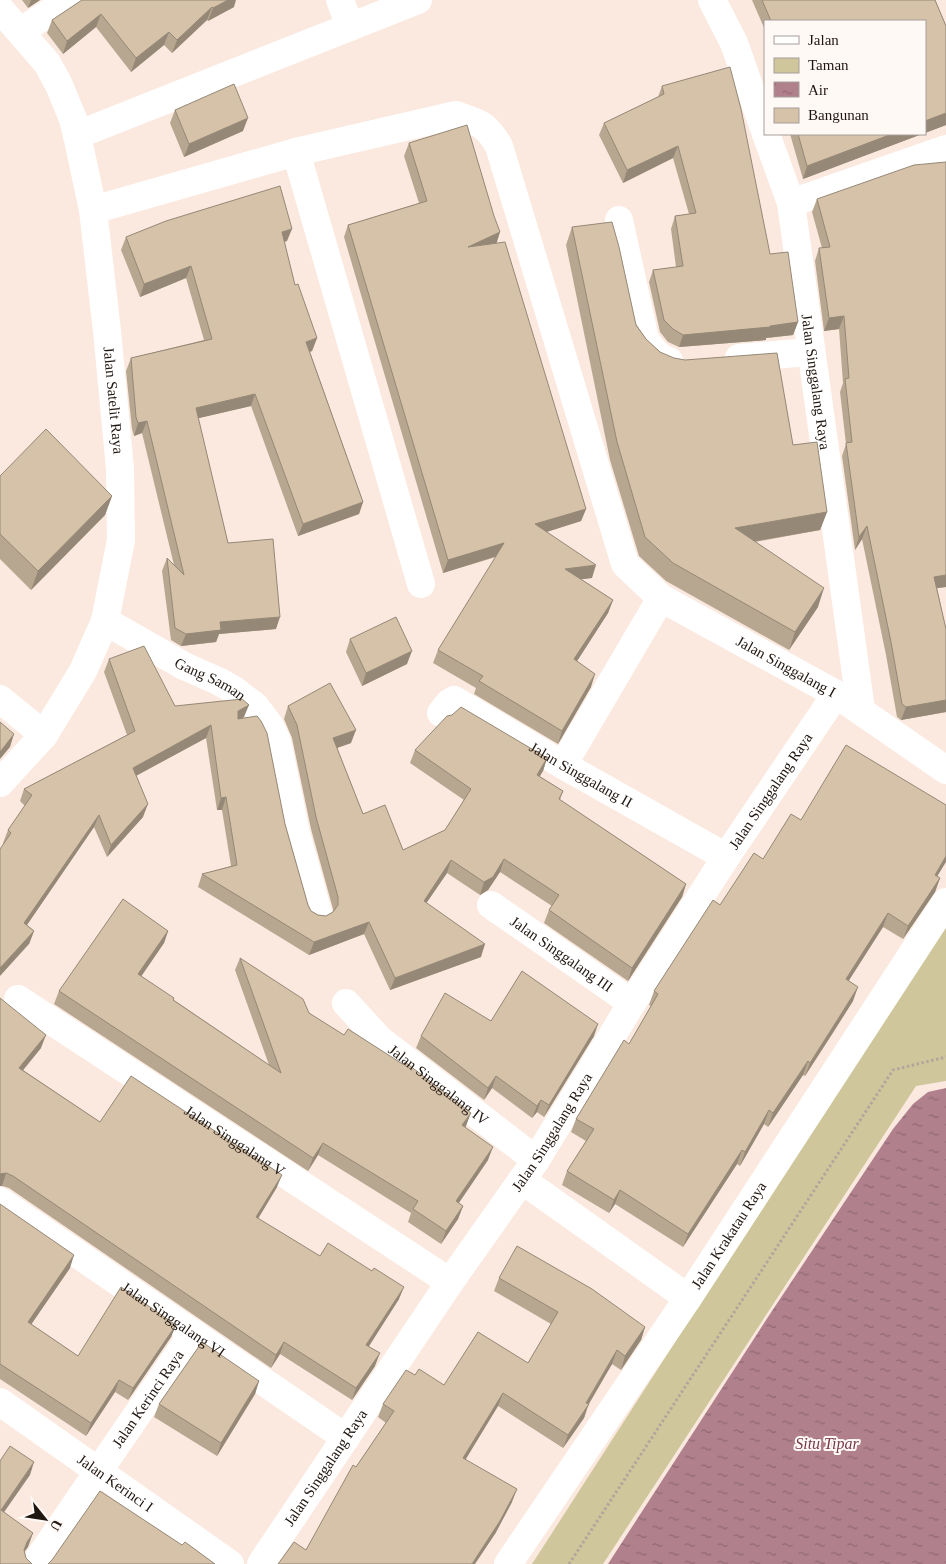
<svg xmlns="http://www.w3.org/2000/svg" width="946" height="1564" font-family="Georgia,serif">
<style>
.green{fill:#cfc79b}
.water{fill:url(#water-ripples)}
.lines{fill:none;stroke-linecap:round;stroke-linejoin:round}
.path{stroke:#b4a59c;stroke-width:3;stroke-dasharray:2.5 2.5;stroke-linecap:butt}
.minor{stroke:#fff;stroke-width:28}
.tertiary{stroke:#fff;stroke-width:28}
.wall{fill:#b7a791}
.shaded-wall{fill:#958876}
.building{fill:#d5c2a9;stroke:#958876}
.labels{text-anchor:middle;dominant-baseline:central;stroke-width:4;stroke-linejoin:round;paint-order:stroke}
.street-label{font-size:15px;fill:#201610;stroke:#fff9f5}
.water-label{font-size:16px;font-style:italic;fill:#793a4f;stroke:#fff9f5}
</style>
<defs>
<pattern id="water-ripples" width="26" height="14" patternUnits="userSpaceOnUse" patternTransform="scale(1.25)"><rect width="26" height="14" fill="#b0808d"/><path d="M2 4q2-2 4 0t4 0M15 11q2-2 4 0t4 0" fill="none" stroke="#8f6872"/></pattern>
</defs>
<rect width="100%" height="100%" fill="#fbe9df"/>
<path class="green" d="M946,922v159l-30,5 -313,478h-71z"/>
<path class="water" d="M946,1088v476h-338l160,-247 125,-188 20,-25 15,-12z"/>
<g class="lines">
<path class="path" d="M569,1564l324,-494 53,-13"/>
<g class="minor">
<path d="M340,0l10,27"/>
<path d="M712,0l22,43 31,88"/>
<path d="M21,31l48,-31"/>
<path id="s1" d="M766,134l25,69 70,507"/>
<path d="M77,135l341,-135"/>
<path d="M296,152l125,432"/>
<path d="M791,203l155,-54"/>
<path id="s2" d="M93,210l203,-58 160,-37c24,8 30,9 43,31l126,418 36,34 175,96 110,76"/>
<path d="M619,220l26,119c6,9 13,19 24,22"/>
<path d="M739,358l71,-6"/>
<path id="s3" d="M105,621l79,45 34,15 16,9 21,16 15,20 7,15 19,92 22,80"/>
<path d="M0,699l44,36"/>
<path id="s4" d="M441,713l8,-10 5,-3 7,4 102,61 163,92"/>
<path d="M563,765l98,-167"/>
<path id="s5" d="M491,905l141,98"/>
<path id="s6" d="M18,999l432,283"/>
<path id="s7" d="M346,1003l33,36 157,121"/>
<path d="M522,1180l166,118"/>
<path id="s8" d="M0,1201l346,237"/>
<path id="s9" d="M0,1402l230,162"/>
<path id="s10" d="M35,1564l158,-231"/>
<path id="s11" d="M261,1564l189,-282 86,-122 96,-157 94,-146 110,-163"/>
<path id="s12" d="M508,1564l180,-266 258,-396"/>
</g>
<path class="tertiary" id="s13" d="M0,9l47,54 12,22 14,34 4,16 16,75 14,121 13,138 1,71 -16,81 -22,50 -39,64 -44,48"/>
</g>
<path class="wall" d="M22,0h18l-12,8z
M82,0l152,7 -26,14 -1,-1 -35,33 -8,-8 -33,27 -35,-45 -33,27 -16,-21 5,-13z
M752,0h183l11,26v99l-21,8v-112h-160v9z
M662,86l108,168 28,68 -5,13 -27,3v2l-87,7 -11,-5 -8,-10 -11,-50 4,-12 23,-3 -5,-38 4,-13 14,-2 -16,-56 -50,25 -24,-48 5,-12 54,-26z
M175,110l68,21 -59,26 -14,-34z
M790,134h132l-119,45z
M409,143l87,100 90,266 -5,12 -34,11 45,46 -11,1 32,21 -5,13 -31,48 14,26 -33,57 -84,-50 2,-6 -43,-25 5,-13 58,-93 -53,16 -99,-336 4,-12 71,-22 -15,-47z
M817,199l129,388 -9,1 9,41v83l-45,8 -4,-3 -11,-62 -24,-116 -7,11 -13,-94 4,-12 -6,-52 3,-9 -4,-54 -15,2 -9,-70 4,-13h3l-10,-36z
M572,227l74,112 14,13 133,93 34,67 -7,18 -65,12 63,65 -29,43 -123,-69 -27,-25 -29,-96 -44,-215z
M126,237l161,4 -3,1 11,43 22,53 -5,13 -2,1 53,150 -4,12 -61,22 -47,-130 -53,12 30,125 48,86 -57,5 -3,8 -35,4 -10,-6 -9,-69 5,-13 7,7 -32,-132 -8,3 -2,-7 -6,-58 5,-13 73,-18 -18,-62 -46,19 -19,-47z
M0,476l112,20 -7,19 -74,75 -31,-31z
M350,639l57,25 -45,22 -16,-34z
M109,659l66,47 69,11 -2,1 43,106 23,81 3,6 7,4 8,1 7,-4v-3l-22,-80 -19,-91 -8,-19 4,-13 63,37 -14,5 26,66 40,36 42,-20 19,-30 -54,-37 5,-13 132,8 -4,13 -4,5 24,15 -3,9 126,84 -4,13 -54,84 -84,-58 5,-13 3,-4 -52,-34 -12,18 -8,5 -33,-22 -21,30 55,54 -91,33 -26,-56 -55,21 -111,-68 4,-13 29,-8 -9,-56h-5l-11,-72 -70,38 7,41 -36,40 -13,-30 -67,98 7,6 -5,13 -26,-101 5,-13 17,-24 -5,-5 4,-12 103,-54 -23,-63z
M801,820l139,58 -5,14 -32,47 -20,-12 -35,54 5,20 -20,32 -28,43 -2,-1 -35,52 -4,-3 -24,42 -3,-2 -54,83 -68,-43 -6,9 -47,-28 5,-14 19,-30 -15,-9 5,-13 53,-75 22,-38 -2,-1 5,-14 66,-86z
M168,931l-4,12 -23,33 33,24 95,65 -34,-95 5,-12 69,55 157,113 -1,1 23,33 -29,43 4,3 -5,13 -17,25 -33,-22 3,-9 -93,-58 -10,16 -254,-167 5,-13z
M0,998l41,50 -18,22 77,52 177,65 -19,32 62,37 79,43 -30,47 6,20 -23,34 -72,-46 -9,14 -262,-180 -7,-2h-2z
M491,1021l103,15 -50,81 -7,-5 -5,6 -40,-30 -8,12 -68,-52 5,-12z
M0,1204l70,64 -39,56 47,32 98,-31 -5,12 -43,63 -13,-8 -29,44 -86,-57z
M499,1278l146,49 -4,13 -20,30 -9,-6 -23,40 -5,14 -21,30 -65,-42 -33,54 47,42 -17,32 -189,16 50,-83 30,-44 -8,-6 5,-13 32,-29 29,10 84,-22 23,-39 -57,-33z
M259,1381l-4,13 -38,62 -63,-39 5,-13z"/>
<path class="shaded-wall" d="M31,0h9l-12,8z
M228,0h8l-2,7 -26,14 5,-13z
M212,7l-5,13 -35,33 5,-13z
M101,14l-5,13 -33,27 4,-13z
M169,32l-5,13 -33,27 5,-14z
M946,113v12l-21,8v-12z
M248,118l-5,13 -59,26 5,-13z
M892,134h30l-119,45 4,-13z
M678,146l-5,12 -50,25 4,-13z
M292,229l-5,12 -10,3 5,-12z
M500,232l-4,13 -28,2z
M191,266l-5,12 -46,19 4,-13z
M844,316l-5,13 -15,2 5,-13z
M798,322l-5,13 -27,3v2l-87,7 4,-12z
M317,338l-5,13 -10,3 4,-12z
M255,394l-4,12 -60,14 5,-12z
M147,421l-5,12 -8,3 4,-13z
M112,496l-7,19 -74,75 7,-19z
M363,502l-4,12 -61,22 5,-12z
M586,509l-5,12 -51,16 5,-13z
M827,512l-7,18 -92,16 7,-18z
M867,526l-5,13 -7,11 4,-13z
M504,543l-4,12 -57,18 5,-13z
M596,565l-4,13 -31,4 4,-13z
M946,575v12l-16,2 4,-12z
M824,588l-6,19 -29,43 6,-18z
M613,600l-5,13 -38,59 4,-13z
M280,617l-4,12 -57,5 -3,8 -35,4 5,-12 34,-12z
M412,651l-5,13 -45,22 4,-13z
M595,674l-4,13 -33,57 4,-13z
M946,700v12l-45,8 5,-13z
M249,705l-5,12 -11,6 5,-12z
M211,725l-5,13 -78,42 5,-12z
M356,730l-5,13 -23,8 5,-13z
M14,734l-4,13 -10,12v-7z
M547,758l-4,13 -10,17 4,-13z
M226,797l-4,13h-5l4,-12z
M148,804l-5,13 -36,40 4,-12z
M99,815l-5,12 -74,108 4,-12z
M946,856v6l-16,26 5,-13z
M504,859l-4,13 -12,18 -8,5 4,-13z
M451,860l-4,13 -28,41 5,-13z
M940,878l-5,14 -32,47 5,-13z
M686,884l-4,13 -54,84 4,-13z
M888,913l-5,14 -42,66 5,-14z
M369,922l-5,12 -55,21 5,-13z
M34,931l-5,13 -29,32v-8z
M168,931l-4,12 -30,44 4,-13z
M485,944l-4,13 -91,33 5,-12z
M858,987l-5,14 -48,75 5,-13z
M598,1024l-4,12 -50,81 5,-12z
M46,1035l-5,13 -26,32 4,-12z
M808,1061l-5,14 -35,52 5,-14z
M496,1076l-4,12 -8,12 4,-12z
M541,1100l-4,12 -5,6 5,-12z
M769,1110l-5,14 -24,42 5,-14z
M471,1113l-5,13 -9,12 5,-13z
M323,1143l-5,12 -10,16 5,-13z
M493,1147l-5,13 -37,54 5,-13z
M742,1150l-5,14 -54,83 5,-13z
M6,1173l-4,13h-2v-12z
M282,1175l-5,12 -26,43 5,-13z
M620,1190l-5,14 -6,9 5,-13z
M463,1206l-5,13 -17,25 5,-13z
M74,1255l-4,13 -46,67 4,-13z
M404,1287l-5,12 -37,58 4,-12z
M176,1325l-5,12 -43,63 5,-12z
M645,1327l-4,13 -20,30 4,-14z
M284,1342l-4,12 -9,14 5,-13z
M617,1350l-5,14 -24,41 -4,13 -21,30 5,-13z
M380,1353l-5,13 -23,34 4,-12z
M119,1380l-4,12 -29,44 5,-13z
M259,1381l-4,13 -38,62 4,-13z
M503,1393l-5,13 -40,66 5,-14z
M34,1462l-4,13 -30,43 1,-8z
M517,1489l-5,13 -17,32 -20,30h-3z
M33,1533l-5,14 -6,8 5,-13z"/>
<path class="building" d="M82,0h146l-15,8 -1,-1 -35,33 -8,-8 -33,26 -35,-44 -34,27 -15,-21z
M762,0h173l11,26v87l-21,8v-100h-154z
M730,67l11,42 29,145 18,-2 10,70 -28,4v1l-87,8 -10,-6 -9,-9 -11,-50 30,-4 -8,-50 21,-3 -18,-67 -51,24 -23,-47 60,-29 -2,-8z
M234,84l14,34 -59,26 -14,-34z
M467,125l27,91 6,16 -32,15 37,-5 81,267 -51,15 61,41 -31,4 48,31 -39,59 21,15 -33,57 -83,-50 4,-5 -45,-26 66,-107 -56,17 -100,-335 79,-24 -18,-58z
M798,134h94l-85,32z
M946,162v413l-12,2 12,52v71l-40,7 -4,-3 -11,-62 -24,-116 -8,11 -13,-94 6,-1 -7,-63 4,-1 -5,-62 -15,2 -10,-70 11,-1 -13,-48 97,-34z
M280,186l12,43 -10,3 13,53 3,-1 19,54 -11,4 57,160 -60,22 -48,-130 -59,14 32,135 45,-4 7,78 -60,5 1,8 -35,4 -11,-6 -8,-70 17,17 -37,-154 -9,2 -2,-6 -5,-59 81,-19 -21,-73 -47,18 -18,-47 40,-16z
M612,222l7,25 17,78 10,14 14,13 14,6 11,2 92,-7 16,92 24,-3 10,70 -92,16 89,60 -29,44 -122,-69 -28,-26 -28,-95 -45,-215z
M46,429l66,67 -74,75 -38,-37v-58z
M396,617l16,34 -46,22 -16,-34z
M144,646l31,60 67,-7 7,6 -11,6v8l19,-3 4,5 6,12 18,91 23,81 3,6 7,4 8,1 7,-4 5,-7v-8l-22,-80 -19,-92 -9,-19 42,-23 26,47 -23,8 30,76 22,-9 18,45 42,-20 26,-41 -56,-39 32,-34 5,-1 9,-8 86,51 -10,17 26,16 -4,8 127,85 -54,84 -83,-58 10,-15 -55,-36 -11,18 -9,5 -33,-22 -27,41 61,43 -90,34 -26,-56 -55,20 -112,-68 35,-9 -11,-68 -5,1 -10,-73 -78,43 15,36 -37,41 -12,-30 -75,108 10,8 -34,37v-119l11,-16 -3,-3 24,-35 -8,-6 111,-58 -26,-72z
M0,722l14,12 -14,18z
M846,745l100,60v51l-11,19 5,3 -32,48 -20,-13 -42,66 12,8 -20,32 -28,44 -2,-2 -35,52 -4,-3 -24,42 -3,-2 -54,84 -68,-44 -6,10 -47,-29 27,-42 -18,-10 48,-79 5,4 29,-50 -4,-3 59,-91 7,5 34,-52 9,6 28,-45 10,6z
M123,899l45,32 -30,43 36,24 -1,2 108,73 -41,-115 63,41 6,14 35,22 4,-6 56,36 1,-3 66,51 -9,12 31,22 -37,54 7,5 -17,25 -33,-22 5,-8 -95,-58 -10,15 -254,-167z
M522,971l76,53 -49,81 -8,-5 -4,6 -41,-30 -8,12 -67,-52 24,-43 46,28z
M0,998l46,37 -27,33 81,54 31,-46 151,99 -26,42 64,39 8,-13 44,28 2,-3 30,19 -38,58 14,8 -24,35 -72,-46 -8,13 -263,-179 -7,-3 -6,1z
M0,1204l74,51 -46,67 50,34 43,-69 55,38 -43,63 -14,-8 -28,43 -91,-59z
M517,1246l75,43 53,38 -20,29 -8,-6 -31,53 3,1 -21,31 -65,-42 -40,65 54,31 -17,32 -28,43h-194l16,-22 12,8 47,-85 3,2 38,-56 -11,-7 23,-34 9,5 4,-6 25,16 34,-53 50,31 30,-51 -59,-34z
M202,1342l57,39 -38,62 -62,-39z
M10,1446l24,16 -33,48 32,23 -6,9 -3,8 2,8 6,6h-32v-103z
M100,1491l82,54 3,-3 30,22h-167l4,-4z"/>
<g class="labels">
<g class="street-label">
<text stroke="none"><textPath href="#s1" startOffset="254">Jalan Singgalang Raya</textPath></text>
<text stroke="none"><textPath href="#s13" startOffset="418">Jalan Satelit Raya</textPath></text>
<text stroke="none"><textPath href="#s2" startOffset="1059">Jalan Singgalang I</textPath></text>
<text stroke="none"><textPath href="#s3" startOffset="120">Gang Saman</textPath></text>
<text stroke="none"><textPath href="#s4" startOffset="166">Jalan Singgalang II</textPath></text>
<text stroke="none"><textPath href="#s11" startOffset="926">Jalan Singgalang Raya</textPath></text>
<text stroke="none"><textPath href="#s5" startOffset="86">Jalan Singgalang III</textPath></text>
<text stroke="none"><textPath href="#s7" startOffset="124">Jalan Singgalang IV</textPath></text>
<text stroke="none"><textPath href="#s11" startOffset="521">Jalan Singgalang Raya</textPath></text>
<text stroke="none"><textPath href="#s6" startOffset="259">Jalan Singgalang V</textPath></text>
<text stroke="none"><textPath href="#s12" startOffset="396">Jalan Krakatau Raya</textPath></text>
<text stroke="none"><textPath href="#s8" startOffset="210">Jalan Singgalang VI</textPath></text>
<text stroke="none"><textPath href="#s10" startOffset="200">Jalan Kerinci Raya</textPath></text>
<text stroke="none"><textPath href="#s11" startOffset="116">Jalan Singgalang Raya</textPath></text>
<text stroke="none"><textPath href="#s9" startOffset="141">Jalan Kerinci I</textPath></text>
</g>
<g class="water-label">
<text x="827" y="1443">Situ Tipar</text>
</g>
</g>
<rect x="764" y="20" width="162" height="115" fill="#fff9f5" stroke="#a69e99"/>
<rect x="774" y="36" width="25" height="8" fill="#ffffff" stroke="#a69e99"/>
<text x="808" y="45" font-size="15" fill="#201610">Jalan</text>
<rect x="774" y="58" width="25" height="15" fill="#cfc79b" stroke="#a69e99"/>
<text x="808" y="70" font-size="15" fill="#201610">Taman</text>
<rect x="774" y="82" width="25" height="15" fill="url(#water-ripples)" stroke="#a69e99"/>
<text x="808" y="95" font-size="15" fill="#201610">Air</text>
<rect x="774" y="108" width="25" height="15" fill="#d5c2a9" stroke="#a69e99"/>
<text x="808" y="120" font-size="15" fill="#201610">Bangunan</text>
<g transform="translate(45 1519) rotate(120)" stroke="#fff9f5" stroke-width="4" paint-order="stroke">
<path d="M0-4L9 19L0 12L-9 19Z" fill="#201610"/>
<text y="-8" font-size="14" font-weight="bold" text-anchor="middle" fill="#201610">U</text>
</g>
</svg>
